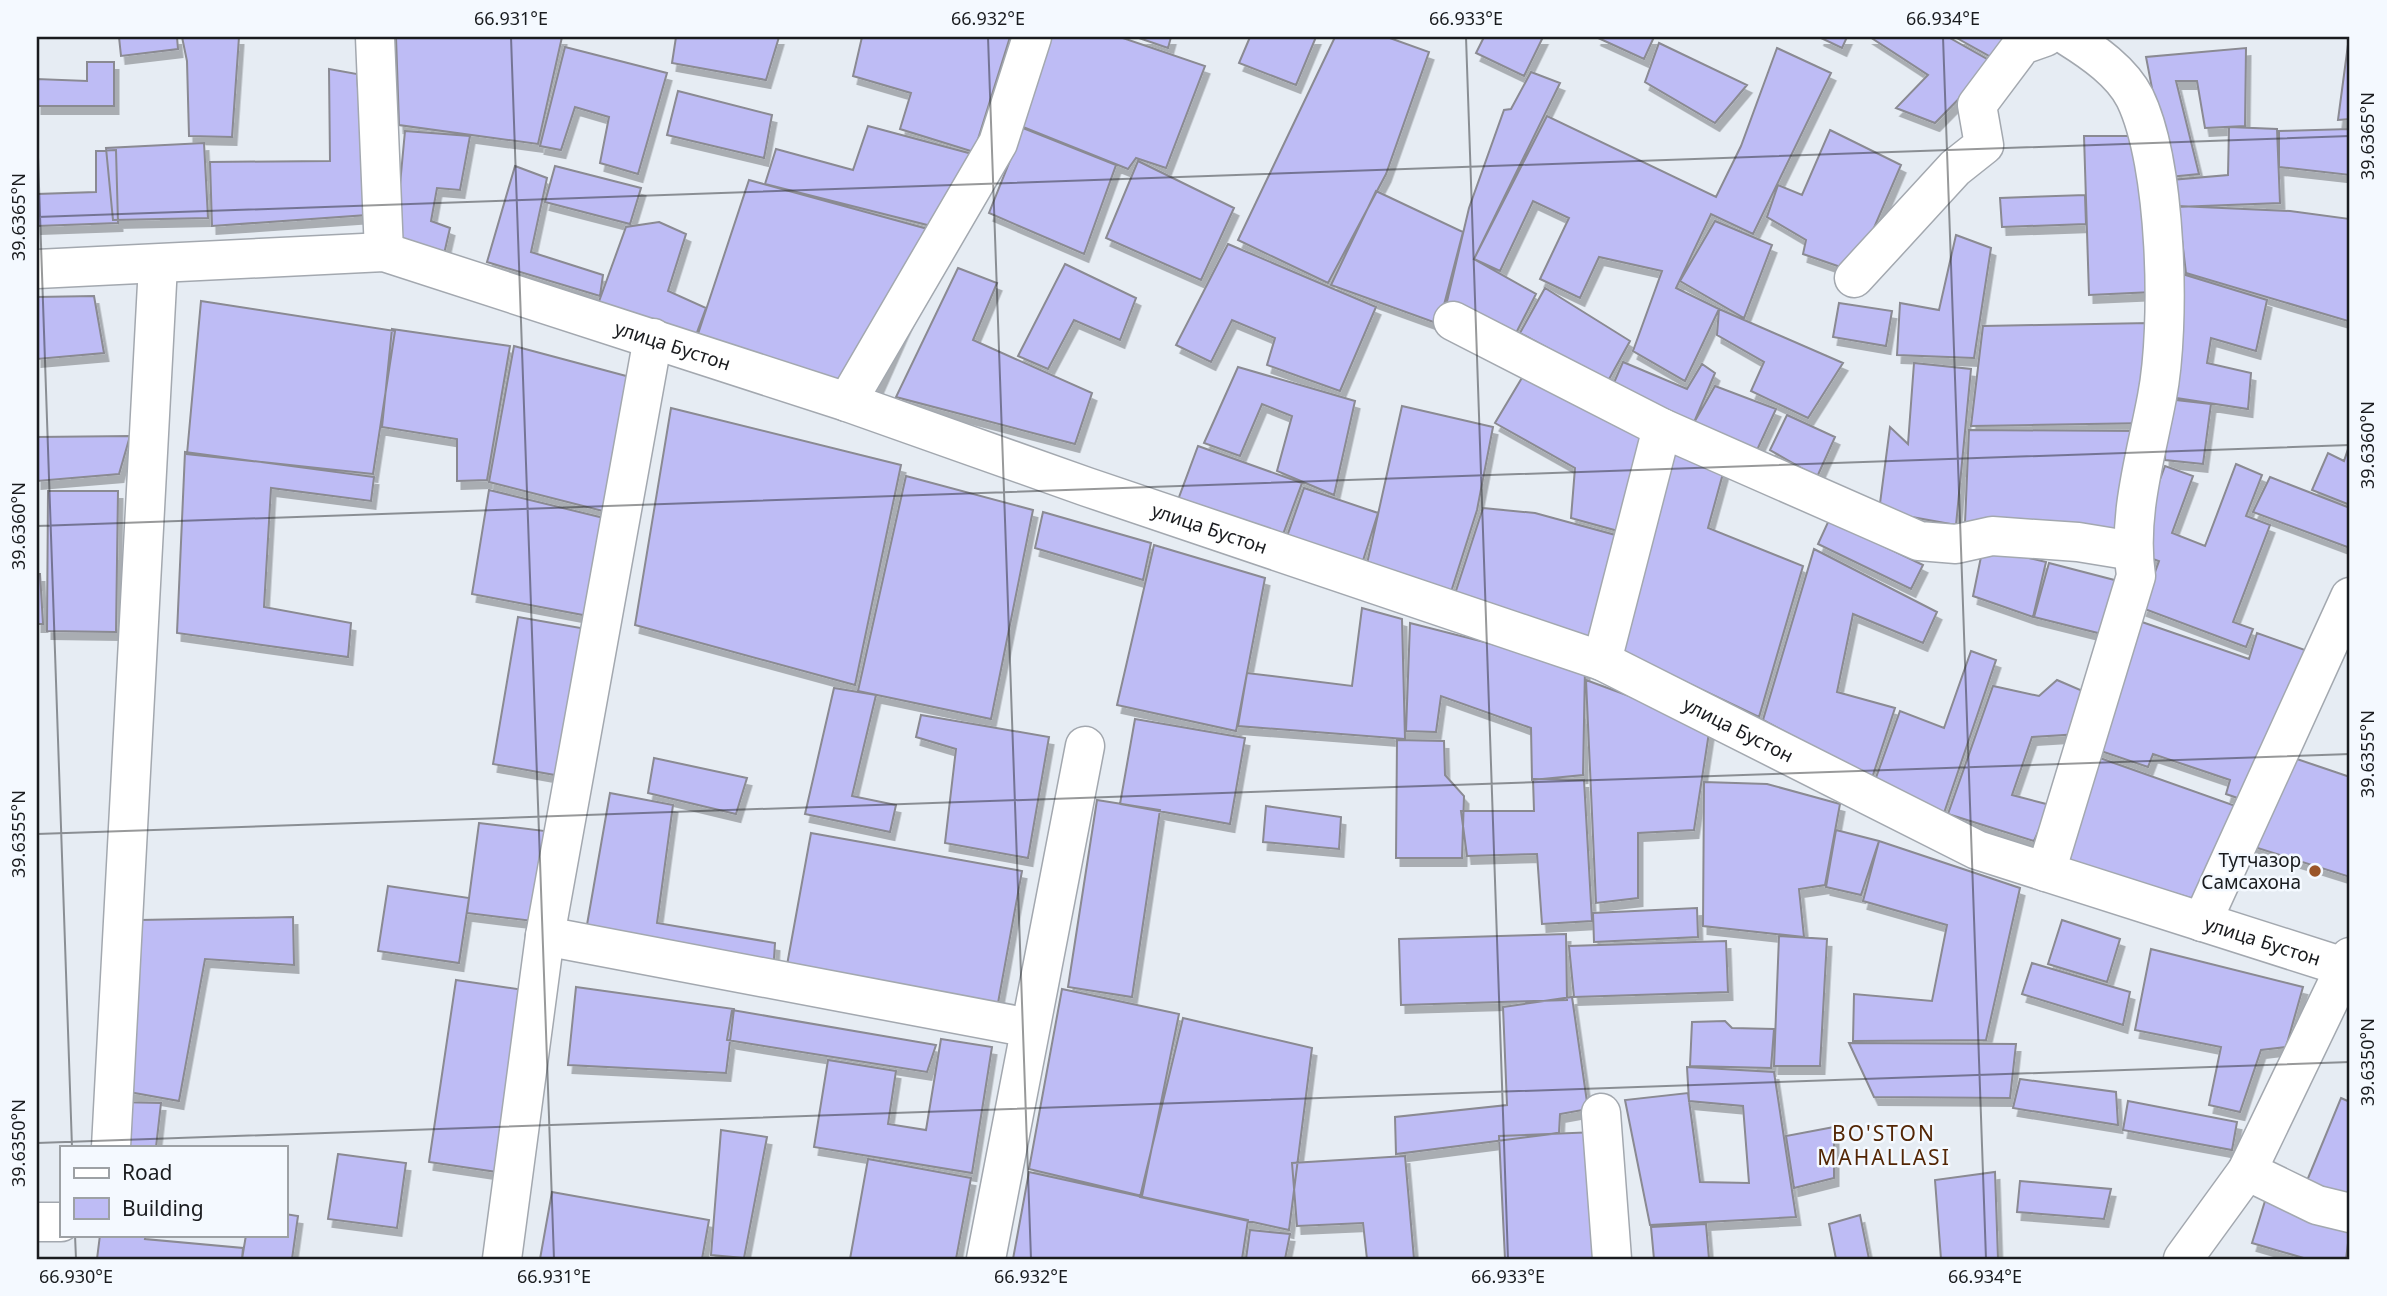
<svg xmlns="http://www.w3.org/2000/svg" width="2387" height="1296" font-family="'Noto Sans',sans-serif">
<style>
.building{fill:#bebcf5;stroke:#8a8a92;stroke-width:2;filter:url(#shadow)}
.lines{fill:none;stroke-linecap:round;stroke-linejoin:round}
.minor-casing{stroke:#a3a8af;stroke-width:41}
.minor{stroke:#fff;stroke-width:38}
.ticks{fill:none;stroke:#1a1c1f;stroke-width:2;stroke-opacity:0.45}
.poi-dot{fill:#9a5529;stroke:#f4f9ff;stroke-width:2.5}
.labels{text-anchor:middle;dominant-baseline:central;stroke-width:5;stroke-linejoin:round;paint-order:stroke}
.street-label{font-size:19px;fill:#1a1c1f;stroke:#f4f9ff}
.poi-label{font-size:19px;fill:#1a1c1f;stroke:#f4f9ff;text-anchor:end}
.neighbourhood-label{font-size:21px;letter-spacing:2px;fill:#532605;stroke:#f4f9ff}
.neatline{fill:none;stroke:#1a1c1f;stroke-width:2.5}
.ticks-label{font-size:18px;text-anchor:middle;fill:#1a1c1f}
</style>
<defs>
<filter id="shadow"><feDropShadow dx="4.5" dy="8" stdDeviation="0" flood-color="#0004"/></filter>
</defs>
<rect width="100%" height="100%" fill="#e6ecf3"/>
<path class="building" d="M119,37h58l1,12 -57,7z
M182,37h57l-7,100 -43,-1 -2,-75z
M396,37h166l-24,107 -139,-19z
M676,37h103l-13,43 -94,-17z
M862,37h148l-36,115 -74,-23 11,-36 -58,-17z
M1049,37h71l85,29 -39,102 -30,-10 -8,11 -110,-44z
M1136,37h35l-3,11z
M1250,37h66l-20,48 -57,-22z
M1335,37h52l42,15 -43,122 -58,109 -90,-43z
M1484,37h59l-19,39 -48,-23z
M1596,37h58l-10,22z
M1819,37h28l-5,11z
M1870,37h78l46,26 -59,60 -39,-15 32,-33z
M1955,37h62l-17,25z
M2349,37l1,82 -12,1z
M1659,43l88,42 -32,38 -70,-41z
M565,47l102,26 -29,101 -38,-11 9,-46 -34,-10 -14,43 -21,-4z
M1777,48l54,25 -78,161 -42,-20 -35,74 43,21 -34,72 -52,-30 29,-80 -63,-14 -19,41 -40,-19 29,-61 -36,-17 -33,70 -26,-12 73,-143 169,81 25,-51z
M2246,48l-1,78 -40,2 -8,-47h-21l23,93 -30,3 -23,-120z
M87,62h27v44h-77v-27l50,2z
M329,69l28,5 10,141 -155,11 -2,-64 120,-1z
M1531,72l29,11 -86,176 62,35 -22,43 -69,-27 24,-102 35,-98 7,-1z
M678,91l94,24 -8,43 -97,-23z
M868,126l108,29 -21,77 -190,-48 11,-35 77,21z
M2229,127l48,2 3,74 -104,4 -5,-27 57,-5z
M1023,128l93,37 -32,89 -95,-41z
M2350,129v46l-71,-8v-36z
M1830,130l71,35 -46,107 -52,-18 3,-14 -39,-23 11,-32 24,10z
M405,131l65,5 -10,54 -23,-2 -6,33 19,7 -6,26 -49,-16z
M2084,136h57l12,156 -64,3z
M204,143l4,75 -95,2 -7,-72z
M116,150l2,73 -81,3v-32l59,-2v-41z
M1138,161l96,47 -33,72 -95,-42z
M515,166l32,12 -16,74 72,23 -3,21 -113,-34z
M555,166l86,22 -11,36 -85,-22z
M749,180l197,54 -71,159 -178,-56z
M1376,191l87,41 -24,92 -108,-39z
M2085,195l1,29 -84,3 -2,-29z
M2178,206l112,5 60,8 -2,102 -162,-48z
M1715,221l57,24 -28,73 -64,-37z
M659,222l27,12 -18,57 38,17 -10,27 -99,-28 29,-80z
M1956,235l35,13 -17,110 -77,-3 3,-52 39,7z
M1228,244l148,63 -36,84 -73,-26 8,-27 -43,-18 -21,42 -35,-17z
M1065,264l71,34 -16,42 -46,-20 -26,49 -30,-13z
M958,268l39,15 -24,57 119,53 -17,51 -179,-47z
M2179,273l88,27 -11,51 -45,-13 -4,25 44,10 -3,36 -78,-12z
M1545,288l85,53 -22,40 -88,-48z
M94,296l10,57 -67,6v-62z
M201,301l194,30 -22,143 -186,-20z
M1839,303l53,8 -6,35 -53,-9z
M1719,309l124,54 -35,55 -57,-27 13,-29 -47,-27z
M2150,323v100l-179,3 12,-100z
M392,329l118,17 -23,134 -30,1v-42l-75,-12z
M514,346l116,31 -27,134 -114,-29z
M1623,362l64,27 15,-25 13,9 -23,54 -79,-42z
M1914,363l57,6 -15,156 -77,-14 11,-84 18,17z
M1238,367l117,34 -21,94 -57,-24 15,-55 -30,-12 -22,52 -36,-13z
M1526,371l126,65 -34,95 -47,-13 4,-50 -80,-45z
M1715,386l61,23 -25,54 -63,-30z
M2167,399l44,5 -8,60 -38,-4z
M1402,406l91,21 -16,83 -27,85 -85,-22z
M671,408l230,57 -46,220 -220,-60z
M1787,415l48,22 -18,40 -47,-27z
M1969,430l171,1 -11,104 -164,-12z
M130,436l-11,38 -82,7v-44z
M1665,443l60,23 -17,62 95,38 -44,151 -149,-71z
M2350,443v62l-38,-15 16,-37 16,8z
M1198,446l104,37 -23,62 -104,-37z
M185,452l189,25 -3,24 -100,-13 -7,119 87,16 -3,34 -171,-24z
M2236,464l26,11 -16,41 24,9 -37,97 20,7 -7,18 -104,-39 17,-47 -26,-9 32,-86 28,10 -21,57 33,13z
M906,476l127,34 -42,209 -133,-28z
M2270,477l80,31v40l-97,-36z
M1304,488l74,25 -18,57 -76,-25z
M489,490l127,31 -17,97 -127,-24z
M48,491h70l-2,141 -69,-1z
M1483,508l52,5 84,23 -31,107 -134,-46z
M1043,512l108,31 -8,37 -108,-32z
M1829,520l94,45 -12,24 -93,-45z
M1154,545l111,33 -29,153 -119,-26z
M1983,547l63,15 -13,55 -60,-21z
M1814,549l123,63 -14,31 -70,-29 -16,78 58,16 -23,70 -109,-58z
M2049,563l77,20 -20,52 -72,-18z
M37,574h3l3,50h-6z
M1362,608l40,11 3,120 -167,-13 9,-53 105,13z
M518,617l74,13 -26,147 -73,-13z
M2139,621l110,38 8,-26 48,17 -53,153 -26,-9 4,-14 -77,-26 -5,13 -53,-18z
M1410,623l175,45 -2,107 -51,5 -1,-52 -90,-32 -5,36 -30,-1z
M1971,651l25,9 -52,153 -71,-27 27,-75 44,17z
M1586,680l124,46 -16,104 -56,3v65l-42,5z
M2057,680l35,15 -12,39 -48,3 -20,58 38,10 -16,36 -86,-27 45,-128 46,10z
M834,688l42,7 -24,101 44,9 -6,27 -85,-18z
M921,715l128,22 -21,121 -83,-15 11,-94 -40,-12z
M1135,719l110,19 -15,86 -110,-20z
M1397,740l47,1 1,34 19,21 -2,62h-66z
M2288,756l62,21v100l-102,-32z
M2097,757l147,52 -40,93 -137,-41z
M654,758l93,20 -11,36 -88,-21z
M1533,779l51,1 8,141 -50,3 -5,-70 -70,2 -6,-45h73z
M1704,782l63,2 73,20 -15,81 -26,4 5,48 -101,-11z
M610,793l63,12 -16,118 118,20 -2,32 -189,-33z
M1097,800l63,10 -28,187 -64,-10z
M1266,806l75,11 -2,32 -76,-7z
M479,823l66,8 -12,90 -66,-8z
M1836,830l43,11 -18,54 -35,-8z
M811,833l211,38 -26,143 -211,-38z
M1879,841l141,47 -34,152 -133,1 1,-47 78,7 15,-76 -84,-24z
M388,886l81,12 -10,65 -81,-12z
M1697,908l1,29 -104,5 -1,-29z
M293,917l1,48 -89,-6 -26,142 -61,-11 22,-170z
M2062,920l58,19 -13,43 -59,-18z
M1566,934l1,66 -166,5 -2,-66z
M1779,936l48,3 -7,127h-46z
M1726,941l2,51 -154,5 -5,-51z
M2151,949l152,38 -17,60 -25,3 -21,62 -31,-7 12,-58 -86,-17z
M2032,963l98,29 -7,33 -101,-31z
M456,980l68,10 -27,182 -68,-10z
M576,987l158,22 -8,64 -158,-8z
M1062,989l117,25 -37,182 -113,-27z
M1572,997l16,112 -28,5 -1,19 -163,21 -1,-37 112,-12 -4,-98z
M732,1010l204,35 -9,27 -200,-32z
M1183,1018l129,30 -23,182 -149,-33z
M1725,1021l7,7 42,1 -3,39 -81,-2 2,-44z
M941,1039l51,8 -20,126 -158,-26 14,-87 68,11 -8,53 38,6z
M1849,1043l167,1 -6,54 -136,-1z
M1687,1067l87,5 22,145 -146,8 -25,-125 63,-7 12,89 49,1 -6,-77 -54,-5z
M2020,1079l96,13 2,33 -105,-17z
M2341,1098l9,4v103l-46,-17z
M2128,1101l109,21 -5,28 -109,-20z
M117,1102l44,1 -5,44h-45z
M1834,1127v51l-40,10 -8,-52z
M721,1130l46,7 -23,121 -33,-3z
M1596,1132l7,127h-98l-6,-123z
M338,1154l68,9 -9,65 -69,-9z
M1405,1156l9,103h-47l-4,-36 -66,3 -5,-63z
M868,1159l103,19 -15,81h-106z
M1029,1172l219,48 -6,39h-229z
M1995,1172l3,87h-57l-6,-79z
M2020,1181l91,8 -7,30 -87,-7z
M552,1192l157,28 -7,39h-162z
M2265,1201l85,26 -4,32h-39l-55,-16z
M285,1214l13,2 -6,43h-50l4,-24h39z
M1860,1215l9,44h-33l-7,-35z
M1706,1224l3,35h-55l-3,-32z
M1250,1230l40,4 -5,25h-39z
M100,1235h46l-1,4 98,9 -1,11h-145z"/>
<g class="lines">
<g class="minor-casing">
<g id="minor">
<path d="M375,37l9,215"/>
<path id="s1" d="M37,269l347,-17 463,150 240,85 515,174 375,189 367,117"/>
<path d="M1854,278l101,-110 29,-23 -7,-40 45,-60 23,-8"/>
<path d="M1453,321l209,107 257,113 37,3 36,-8 86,6 55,9"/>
<path d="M847,402l151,-259 34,-106"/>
<path d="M1602,661l60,-233"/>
<path d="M2046,872l90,-296c-9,-60 10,-120 21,-179 14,-72 10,-233 -22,-299 -13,-26 -42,-46 -66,-61"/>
<path d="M2202,922l148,-325"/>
<path d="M545,936l485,92"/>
<path d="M1601,1113l11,146"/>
<path d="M111,1147l47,-882"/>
<path d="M2247,1171l70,34 33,8"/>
<path d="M37,1222h24"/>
<path d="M502,1259l43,-323 108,-598"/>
<path d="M986,1259l99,-513"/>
<path d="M2183,1259l64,-88 103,-214"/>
</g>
</g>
<use href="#minor" class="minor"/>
</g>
<path class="ticks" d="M511,37l43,1222M988,37l43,1222M1466,37l42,1222M1943,37l43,1222M37,128l35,1019M37,217l2313,-81M37,526l2313,-81M37,834l2313,-80M37,1143l2313,-81M75,1235l1,24"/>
<circle class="poi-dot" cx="2315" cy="871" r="7"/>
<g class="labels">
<g class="street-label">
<text stroke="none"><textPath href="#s1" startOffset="651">улица Бустон</textPath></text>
<text stroke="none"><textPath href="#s1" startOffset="1218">улица Бустон</textPath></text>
<text stroke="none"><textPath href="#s1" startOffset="1785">улица Бустон</textPath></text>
<text stroke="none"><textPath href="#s1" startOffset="2352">улица Бустон</textPath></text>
</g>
<g class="poi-label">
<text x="2301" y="860">Тутчазор<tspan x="2301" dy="22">Самсахона</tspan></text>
</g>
<g class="neighbourhood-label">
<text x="1884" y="1133">BO'STON<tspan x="1884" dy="24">MAHALLASI</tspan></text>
</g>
</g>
<rect width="2387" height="1296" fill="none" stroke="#f4f9ff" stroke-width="77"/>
<rect x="60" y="1146" width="228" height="91" fill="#f4f9ff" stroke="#9da1a5" stroke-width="2"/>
<rect x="74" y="1168" width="35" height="10" fill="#ffffff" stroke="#9da1a5" stroke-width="2"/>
<text x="122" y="1180" font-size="21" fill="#1a1c1f">Road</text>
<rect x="74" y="1198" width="35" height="21" fill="#bebcf5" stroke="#9da1a5" stroke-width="2"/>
<text x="122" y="1216" font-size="21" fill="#1a1c1f">Building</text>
<rect x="38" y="38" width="2310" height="1220" class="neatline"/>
<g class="ticks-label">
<text x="511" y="25">66.931°E</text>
<text x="988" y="25">66.932°E</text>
<text x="1466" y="25">66.933°E</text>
<text x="1943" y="25">66.934°E</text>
<text transform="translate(2368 136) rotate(-90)" y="6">39.6365°N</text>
<text transform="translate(19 217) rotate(-90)" y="6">39.6365°N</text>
<text transform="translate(2368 445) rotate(-90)" y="6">39.6360°N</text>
<text transform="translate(19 526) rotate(-90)" y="6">39.6360°N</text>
<text transform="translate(2368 754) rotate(-90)" y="6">39.6355°N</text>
<text transform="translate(19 834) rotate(-90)" y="6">39.6355°N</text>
<text transform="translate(2368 1062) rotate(-90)" y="6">39.6350°N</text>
<text transform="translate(19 1143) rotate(-90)" y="6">39.6350°N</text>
<text x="76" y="1283">66.930°E</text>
<text x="554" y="1283">66.931°E</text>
<text x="1031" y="1283">66.932°E</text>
<text x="1508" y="1283">66.933°E</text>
<text x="1985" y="1283">66.934°E</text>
</g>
</svg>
